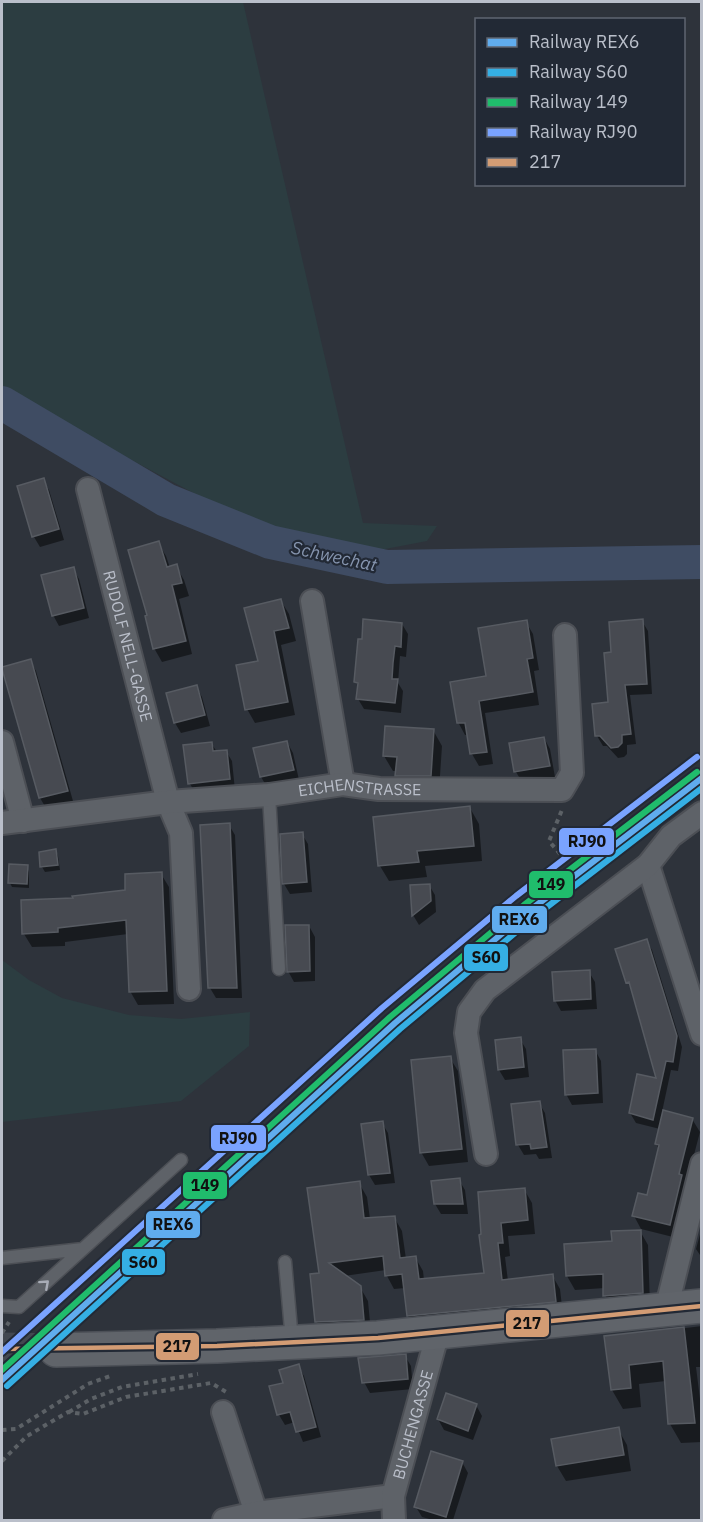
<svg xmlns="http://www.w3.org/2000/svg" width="703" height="1522" font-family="'IBM Plex Sans',sans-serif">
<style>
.green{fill:#2c3d41}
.shadow{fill:#0007}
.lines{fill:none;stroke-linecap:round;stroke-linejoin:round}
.river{stroke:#3f4c63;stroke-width:34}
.building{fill:#474a51;stroke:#575b62;stroke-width:1.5}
.primary-tunnel{stroke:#434850;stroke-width:33;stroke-dasharray:33 16;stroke-linecap:butt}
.lane-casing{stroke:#4c4f55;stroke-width:15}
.street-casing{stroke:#4c4f55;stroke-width:26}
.primary-casing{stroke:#4c5057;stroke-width:36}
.path{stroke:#5c6166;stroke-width:4;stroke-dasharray:4.5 4.5;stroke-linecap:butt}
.lane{stroke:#5e6268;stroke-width:12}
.street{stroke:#5e6268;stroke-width:22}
.primary{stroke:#60646a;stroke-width:33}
.bus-1-casing{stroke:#222935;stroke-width:9}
.bus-1{stroke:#d39c74;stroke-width:4.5}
.rail-1-casing{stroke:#222935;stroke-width:10}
.rail-2-casing{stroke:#222935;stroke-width:10}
.rail-3-casing{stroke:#222935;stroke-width:10}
.rail-4-casing{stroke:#222935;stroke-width:10}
.rail-1{stroke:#60acee;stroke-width:6}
.rail-2{stroke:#35afe4;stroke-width:6}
.rail-3{stroke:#20bc6c;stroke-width:6}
.rail-4{stroke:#7aa3ff;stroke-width:6}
.oneway{stroke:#a8acb6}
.labels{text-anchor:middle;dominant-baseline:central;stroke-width:4.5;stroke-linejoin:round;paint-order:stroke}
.street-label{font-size:16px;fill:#babfca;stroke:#222935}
.water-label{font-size:18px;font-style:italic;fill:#8594ae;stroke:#222935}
.line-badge{stroke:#222935;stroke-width:2}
.pale-badge-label{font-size:16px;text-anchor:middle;font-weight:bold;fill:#111}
</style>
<rect width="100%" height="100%" fill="#2e333b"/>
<path class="green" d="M2,2h241l120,521 74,3 -10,15 -73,14 -91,-25 -261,-139z
M2,960l27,20 33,18 67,17 52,4 69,-7 -1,34 -68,55 -179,21z"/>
<path class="shadow" d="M43,480l6,10 15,50 -24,7 -6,-10 -15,-50z
M158,543l8,13 4,12 6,-2 8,14 5,16 -10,3 13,55 -30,8 -8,-14 -5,-32z
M73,569l6,10 10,39 -30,8 -6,-11z
M281,601l8,13 7,27 -15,4 14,70 -40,8 -8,-14z
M642,621l6,10 4,63 -22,1 6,49 -9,1v9l-3,3 -6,1 -11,-12h-4l-6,-10z
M526,622l7,12 6,36 -5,1 5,34 -54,8 8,51 -14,2 -7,-12 -3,-19h-4l-7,-13z
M402,624l6,10 -2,23 -6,-1 -2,27 5,8 -2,22 -37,-4 -6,-10 1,-12 -3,-5z
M30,660l6,11 37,130 -27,7 -6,-10 -37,-130z
M196,686l6,11 8,29 -29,7 -6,-10z
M433,730l9,16 -3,45h-33l-9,-16v-4h-4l-9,-15z
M544,738l6,11 5,28 -33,5 -6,-10 -5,-28z
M287,742l6,11 6,27 -32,7 -6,-10z
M211,743l6,9 9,-1 6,10 3,29 -39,4 -6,-10z
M470,808l9,16 3,37 -57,5 2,11 -38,4 -9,-15z
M229,825l6,10 7,163h-26l-6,-10 -9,-162z
M302,834l6,10 4,48 -22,2 -6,-10 -3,-49z
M56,851l2,5 2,14 -15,2 -3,-5 -2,-14z
M27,867l2,5v16l-17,-1 -2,-4z
M161,874l8,13 5,117 -36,1 -8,-14 -2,-57 -63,8v4l-33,1 -8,-13 50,-35 53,-8z
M429,885l6,10 1,17 -17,13 -6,-10 -1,-28z
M309,926l6,11v44l-21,1 -6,-11z
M646,940l6,10 30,97 -4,24 -7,-1 -9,42 30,7 8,13 -14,53 -9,53 -36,-9 -7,-13 14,-19 11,-48 -3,-5 4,-15 -24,-6 -6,-10 28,-33 -24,-87 -6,-10 -11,-33z
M589,972l6,10 2,27 -36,2 -6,-11z
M520,1039l6,10 3,28 -24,3 -6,-10z
M595,1050l6,11 2,42 -31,2 -6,-11z
M450,1058l8,13 10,91 -39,4 -8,-14z
M539,1103l6,10 7,45 -13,1 -3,-5 -12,1 -6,-10z
M382,1123l6,10 7,50 -20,2 -6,-10z
M459,1180l6,10 3,24h-27l-6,-10z
M359,1183l8,14 3,22 24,-2 8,14 4,28 9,-2 8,14 1,9 62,-6 -5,-38 43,-47 8,14 3,31 -27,2 2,20 -5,1 3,24 44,-6 8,14 3,26 -147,15 -8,-14 -3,-28 -11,1 -7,-13 -1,-6 -42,6 16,11 8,14 3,32 -46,3 -8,-14 4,-48z
M702,1227v31l-6,-9z
M640,1231l8,14 2,62 -37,2 -8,-14v-7l-30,2 -8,-14 46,-34z
M702,1326v41h-6l6,48v27l-21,1 -11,-19 -4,-43 -27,3 2,23 -18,2 -11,-19 -6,-52z
M405,1356l6,10 2,23 -43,4 -6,-11z
M298,1366l6,10 17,61 -18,5 -8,-20 -10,3 -6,-10 -8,-28 14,-3z
M476,1405l6,11 -9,24 -29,-10 -6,-11z
M618,1429l9,16 4,26 -65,10 -9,-15 -4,-26z
M462,1462l6,11 -15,47h-20l-11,-3 -6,-10z"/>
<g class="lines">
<path class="river" d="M2,403l164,97 104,42 117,25 315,-5"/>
</g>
<path class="building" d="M44,478l15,51 -27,8 -15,-51z
M159,541l8,26 10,-3 5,19 -10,2 14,56 -33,8 -8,-33 2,-1 -19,-65z
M74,567l10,41 -32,8 -11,-41z
M281,599l8,29 -15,3 14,71 -43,8 -9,-45 22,-4 -14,-53z
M363,619l39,4 -1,24 -6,-1 -2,17 -1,16h6l-3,24 -39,-4 2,-16 -4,-1 4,-43h4z
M643,619l4,65 -22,1 6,49 -9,1v8l-4,4 -7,1 -11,-12h-5l-3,-32 16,-2 -4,-49 7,-1 -2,-30z
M527,620l6,38 -6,1 6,33 -54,9 8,51 -17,2 -5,-31h-8l-7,-41 36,-6 -8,-48z
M31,659l37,132 -29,7 -37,-129v-2z
M197,685l8,30 -31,8 -8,-30z
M385,726l49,3 -3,47h-36l2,-19 -14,-1z
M544,737l6,29 -36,6 -5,-29z
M287,741l7,29 -34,7 -7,-29z
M212,742l1,9 14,-1 3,29 -42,5 -5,-39z
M470,806l4,40 -57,5 2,11 -41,4 -5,-49z
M230,823l7,165h-29l-8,-163z
M303,832l4,50 -25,2 -2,-50z
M56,849l2,16 -18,2 -1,-15z
M9,864l19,1 -1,19 -19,-1z
M162,872l5,119 -38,1 -3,-72 -68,8v4l-36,2 -1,-34 52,-2 -1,-2 53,-6v-16z
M430,884l1,17 -19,15 -2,-31z
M285,925h24l1,46 -23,1z
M647,939l30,97 -4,26 -7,-1 -13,59 -24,-7 8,-39 19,4 -27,-96 -3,1 -11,-34z
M590,970l1,29 -37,2 -2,-29z
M521,1037l3,30 -26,3 -3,-30z
M596,1049l2,44 -33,2 -2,-45z
M451,1056l11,93 -42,4 -9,-93z
M540,1101l7,46 -16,2 -1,-5 -14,1 -5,-41z
M663,1110l30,8 -14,56 3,1 -12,50 -38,-9 6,-23 9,2 12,-50 -4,-1z
M383,1121l7,52 -22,2 -7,-51z
M460,1178l3,26h-29l-3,-23z
M360,1181l4,37 31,-2 5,42 16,-2 3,23 65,-6 -5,-38 2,-1 -3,-42 47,-4 3,32 -27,3 2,20h-5l4,37 51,-6 3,28 -149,14 -5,-42 -17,2 -2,-20 -54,7 32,23 3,34 -49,2 -5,-48 9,-1 -12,-85z
M641,1230l2,63 -40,3v-22l-37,2 -2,-32 48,-3 -1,-10z
M684,1327l11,96 -27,1 -5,-63 -34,4 2,23 -20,2 -7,-54z
M406,1354l2,25 -46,4 -4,-25z
M299,1364l17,63 -20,5 -6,-20 -13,3 -8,-29 14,-3 -4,-13z
M446,1393l31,11 -9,27 -31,-12z
M619,1427l5,28 -68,11 -5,-27z
M431,1451l32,10 -17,56 -32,-10z"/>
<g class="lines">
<path class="primary-tunnel" d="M2,1349l54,1"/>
<g class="lane-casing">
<path id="lane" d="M269,795l10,174
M2,1258l81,-9
M285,1262l7,79
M2,1306l17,1 162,-147"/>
</g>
<g class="street-casing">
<g id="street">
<path id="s1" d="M88,489l80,313 13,31 8,156"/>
<path d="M312,601l31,183"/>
<path d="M2,742l21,79"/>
<path id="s2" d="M2,823l166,-21 101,-7 74,-11 36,5 183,1 10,-17 -7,-138"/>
<path d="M648,865l54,169"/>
<path d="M486,1154l-20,-121 3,-21 16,-22 163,-125 23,-29 31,-23"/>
<path d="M666,1310l36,-146"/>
<path d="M223,1412l33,101"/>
<path d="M224,1520l32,-7 137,-17"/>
<path id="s3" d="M394,1520l-1,-24 45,-164"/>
</g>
</g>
<g class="primary-casing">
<path id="primary" d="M56,1350l161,-4 161,-8 324,-32"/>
</g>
<path class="path" d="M560,854l-11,-13 13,-31
M2,1333l7,-11
M69,1412l22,-13 31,-12 76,-13
M2,1430l14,-1 72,-45 25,-9
M2,1461l25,-25 41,-24 15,2 43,-17 85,-14 17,10"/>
<use href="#lane" class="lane"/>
<use href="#street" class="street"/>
<use href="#primary" class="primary"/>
<g class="bus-1-casing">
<path id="bus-1" d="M2,1349l215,-3 161,-8 324,-32"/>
</g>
<use href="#bus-1" class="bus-1"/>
<g class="rail-1-casing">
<path id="rail-1" d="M2,1380l393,-357 134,-112 173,-133"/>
</g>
<g class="rail-2-casing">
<path id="rail-2" d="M7,1386l393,-357 134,-112 168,-129"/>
</g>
<g class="rail-3-casing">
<path id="rail-3" d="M2,1370l388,-353 134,-112 173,-133"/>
</g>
<g class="rail-4-casing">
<path id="rail-4" d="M2,1352l380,-344 134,-112 181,-139"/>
</g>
<use href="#rail-1" class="rail-1"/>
<use href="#rail-2" class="rail-2"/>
<use href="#rail-3" class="rail-3"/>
<use href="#rail-4" class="rail-4"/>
</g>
<defs><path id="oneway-chevron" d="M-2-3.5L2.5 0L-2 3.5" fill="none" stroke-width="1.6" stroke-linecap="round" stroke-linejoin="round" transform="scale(1.5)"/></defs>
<use class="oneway" href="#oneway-chevron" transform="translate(45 1284) rotate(-42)"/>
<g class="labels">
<g class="street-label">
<text stroke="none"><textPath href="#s1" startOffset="162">RUDOLF NELL-GASSE</textPath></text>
<text stroke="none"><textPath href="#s2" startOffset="360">EICHENSTRASSE</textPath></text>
<text stroke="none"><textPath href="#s3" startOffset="98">BUCHENGASSE</textPath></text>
</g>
<g class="water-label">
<text transform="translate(334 556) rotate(12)">Schwechat</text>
</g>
</g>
<g class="line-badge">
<rect x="558" y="827" width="57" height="29" rx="6" fill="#7aa3ff"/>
<rect x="528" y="870" width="46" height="29" rx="6" fill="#20bc6c"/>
<rect x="491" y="905" width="57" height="29" rx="6" fill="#60acee"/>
<rect x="463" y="943" width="46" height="29" rx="6" fill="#35afe4"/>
<rect x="210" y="1124" width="57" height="28" rx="6" fill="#7aa3ff"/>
<rect x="182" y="1171" width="46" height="29" rx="6" fill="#20bc6c"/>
<rect x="145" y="1210" width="56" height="29" rx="6" fill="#60acee"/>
<rect x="121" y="1248" width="45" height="28" rx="6" fill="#35afe4"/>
<rect x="505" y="1309" width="45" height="29" rx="6" fill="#d39c74"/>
<rect x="155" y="1332" width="45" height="29" rx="6" fill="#d39c74"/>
</g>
<g class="pale-badge-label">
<text x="587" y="847">RJ90</text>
<text x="551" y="890">149</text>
<text x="519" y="925">REX6</text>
<text x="486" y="963">S60</text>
<text x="238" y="1144">RJ90</text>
<text x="205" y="1191">149</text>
<text x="173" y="1230">REX6</text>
<text x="143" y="1268">S60</text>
<text x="527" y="1329">217</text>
<text x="177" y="1352">217</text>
</g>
<rect width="703" height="1522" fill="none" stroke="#babfca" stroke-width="6"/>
<rect x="475" y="18" width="210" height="168" fill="#222935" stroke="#5f6571" stroke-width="1.5"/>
<rect x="487" y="38" width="30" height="9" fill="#60acee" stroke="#5f6571" stroke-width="1.5"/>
<text x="529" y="48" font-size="18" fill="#babfca">Railway REX6</text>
<rect x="487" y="68" width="30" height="9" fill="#35afe4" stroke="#5f6571" stroke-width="1.5"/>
<text x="529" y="78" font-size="18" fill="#babfca">Railway S60</text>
<rect x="487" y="98" width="30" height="9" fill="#20bc6c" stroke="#5f6571" stroke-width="1.5"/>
<text x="529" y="108" font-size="18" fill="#babfca">Railway 149</text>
<rect x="487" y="128" width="30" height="9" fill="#7aa3ff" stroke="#5f6571" stroke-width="1.5"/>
<text x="529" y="138" font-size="18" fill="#babfca">Railway RJ90</text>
<rect x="487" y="158" width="30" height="9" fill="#d39c74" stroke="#5f6571" stroke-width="1.5"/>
<text x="529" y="168" font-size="18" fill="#babfca">217</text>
</svg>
